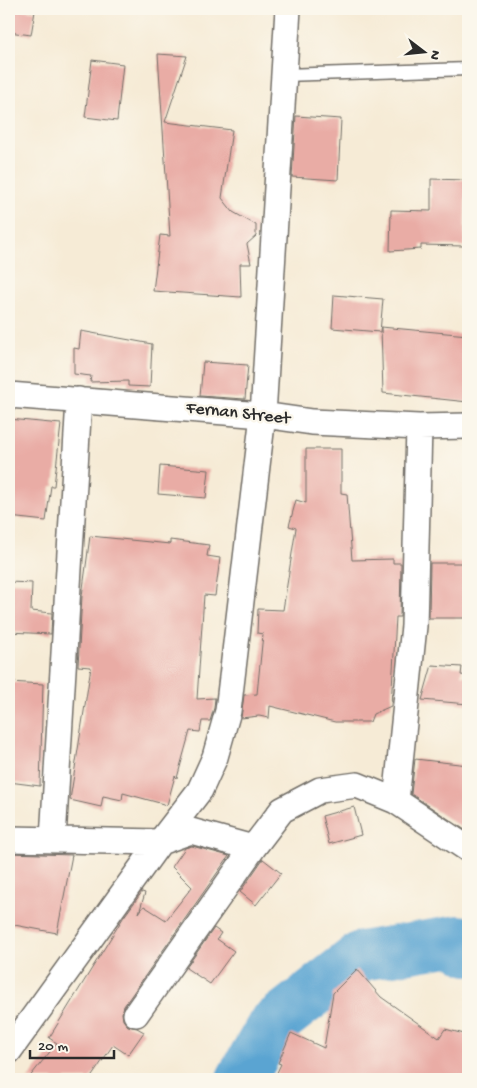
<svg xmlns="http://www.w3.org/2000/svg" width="477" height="1088" font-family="'Gochi Hand',sans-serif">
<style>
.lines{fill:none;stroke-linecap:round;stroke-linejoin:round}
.river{stroke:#5aa4d2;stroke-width:50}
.building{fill:#e9aca5}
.service-casing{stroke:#726e67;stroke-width:15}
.minor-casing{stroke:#726e67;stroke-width:28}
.service{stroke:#fff;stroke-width:12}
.minor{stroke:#fff;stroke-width:25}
.labels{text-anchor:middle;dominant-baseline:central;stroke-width:5;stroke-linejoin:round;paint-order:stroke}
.street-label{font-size:18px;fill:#2b2b2b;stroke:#fbf7ec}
</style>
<rect width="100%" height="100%" fill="#fbf7ec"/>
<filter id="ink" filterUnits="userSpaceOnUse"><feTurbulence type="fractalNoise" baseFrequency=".02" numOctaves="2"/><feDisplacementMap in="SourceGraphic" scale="10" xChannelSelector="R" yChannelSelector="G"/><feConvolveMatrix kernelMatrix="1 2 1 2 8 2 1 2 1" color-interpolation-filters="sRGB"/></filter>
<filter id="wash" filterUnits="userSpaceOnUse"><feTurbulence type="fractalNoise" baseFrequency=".0096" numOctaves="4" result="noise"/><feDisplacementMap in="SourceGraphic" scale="20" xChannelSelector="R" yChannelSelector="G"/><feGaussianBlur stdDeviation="1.12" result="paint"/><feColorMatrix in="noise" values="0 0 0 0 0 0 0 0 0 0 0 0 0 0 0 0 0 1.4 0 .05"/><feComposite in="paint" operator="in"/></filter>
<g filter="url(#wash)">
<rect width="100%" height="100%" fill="#f6ebd6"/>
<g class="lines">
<path class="river" d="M241,1079l31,-54 89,-69 98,-16 9,11"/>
</g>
<g id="blocks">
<path class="building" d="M9,9l26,2 -4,24 -22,-3z
M158,54l29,2 -22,66 67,8 -10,68 11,14 23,13v11l-9,8 4,20h-11l1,33 -88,-6 7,-56 10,1z
M92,60l31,4 -6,57 -32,-4z
M296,116l45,3 -3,61 -46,-3z
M431,179l35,1 -2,66 -43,-1v4l-31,2 1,-41 40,1z
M334,295l49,4 -3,33 -48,-4z
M381,327l87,8v67l-85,-9z
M81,331l71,13 -2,43 -22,-1v-5l-38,1 1,-6 -17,-2v-26l5,1z
M203,362l45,3 -3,34 -45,-3z
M9,419l52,5 -7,62h-3l-5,35 -37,-4z
M306,449h35v44l6,1 5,66 41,-1v4h8l-1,54h-4l-5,89 -18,8 -3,8h-35l-65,-16 -1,12 -10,-2 -18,2 3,-23 13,-1 6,-60 -6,-1 1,-24 25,1 13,-82 -7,-2 7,-26 10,3z
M160,466l49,4 -3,28 -48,-4z
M90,536l80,8v-4l39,5 -2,11 13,2 -5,38 -11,-1 -7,104 18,-1 -1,10 -4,13h-8l-2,11 -10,-1 -13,47 -2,-2 -8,29 -44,-12 -1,7 -19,-4 -2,11 -31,-7 21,-133 -13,-1 4,-70z
M430,563h38v55h-39z
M9,582l23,1 -1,28 21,2 -1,21 -42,-2z
M432,665l30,2 -1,8 7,1v28l-46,-4z
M9,682l34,2 -3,102 -31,-4z
M415,759l53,6v67l-57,-38z
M354,807l7,28 -32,9 -7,-28z
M192,846l37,10 -105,150 -2,7 1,7 5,6 9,2 7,4 -16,23 -15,-10 -23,34h-62l29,-36 -8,-5 74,-120 19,-26 3,1 -6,20 5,-7 22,14 26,-33 -20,-20 13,-19z
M9,853l63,2 -15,78 -48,-9z
M263,859l18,14 -25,32 -16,-13z
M214,928l7,5 -4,6 17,12 -24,33 -24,-16z
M357,969l24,28 58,41 6,-9 23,6v44h-194l7,-15 -3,-1 13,-30 33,15 9,-55z"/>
</g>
</g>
<g filter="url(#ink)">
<use href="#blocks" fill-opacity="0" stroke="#726e67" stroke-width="1"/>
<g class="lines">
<g class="service-casing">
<path id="service" d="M284,75l184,-6"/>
</g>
<g class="minor-casing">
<path id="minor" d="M9,395l254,20 49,7 107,5 49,-1
M396,801l18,-175 5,-199
M9,839l151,3 31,-11 62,17
M53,839l26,-439
M136,1014l117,-166 29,-38 38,-20 37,-5 39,16 72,48
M9,1051l151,-209 40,-52 15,-33 13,-46 35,-296 25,-406"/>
</g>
<use href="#service" class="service"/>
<use href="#minor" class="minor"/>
</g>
</g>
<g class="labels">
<g class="street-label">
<text transform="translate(238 414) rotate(6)">Fernan Street</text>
</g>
</g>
<rect width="477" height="1088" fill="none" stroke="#fbf7ec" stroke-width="30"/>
<g transform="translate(424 52) rotate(106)" stroke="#fbf7ec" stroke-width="4" paint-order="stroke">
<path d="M0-4L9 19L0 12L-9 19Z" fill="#2b2b2b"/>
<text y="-8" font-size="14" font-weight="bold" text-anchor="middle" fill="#2b2b2b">N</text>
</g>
<path d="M30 1050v8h84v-8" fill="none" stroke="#2b2b2b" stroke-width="2.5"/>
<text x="38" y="1050" font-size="15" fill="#2b2b2b" stroke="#fbf7ec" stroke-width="4" paint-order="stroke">20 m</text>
</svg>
